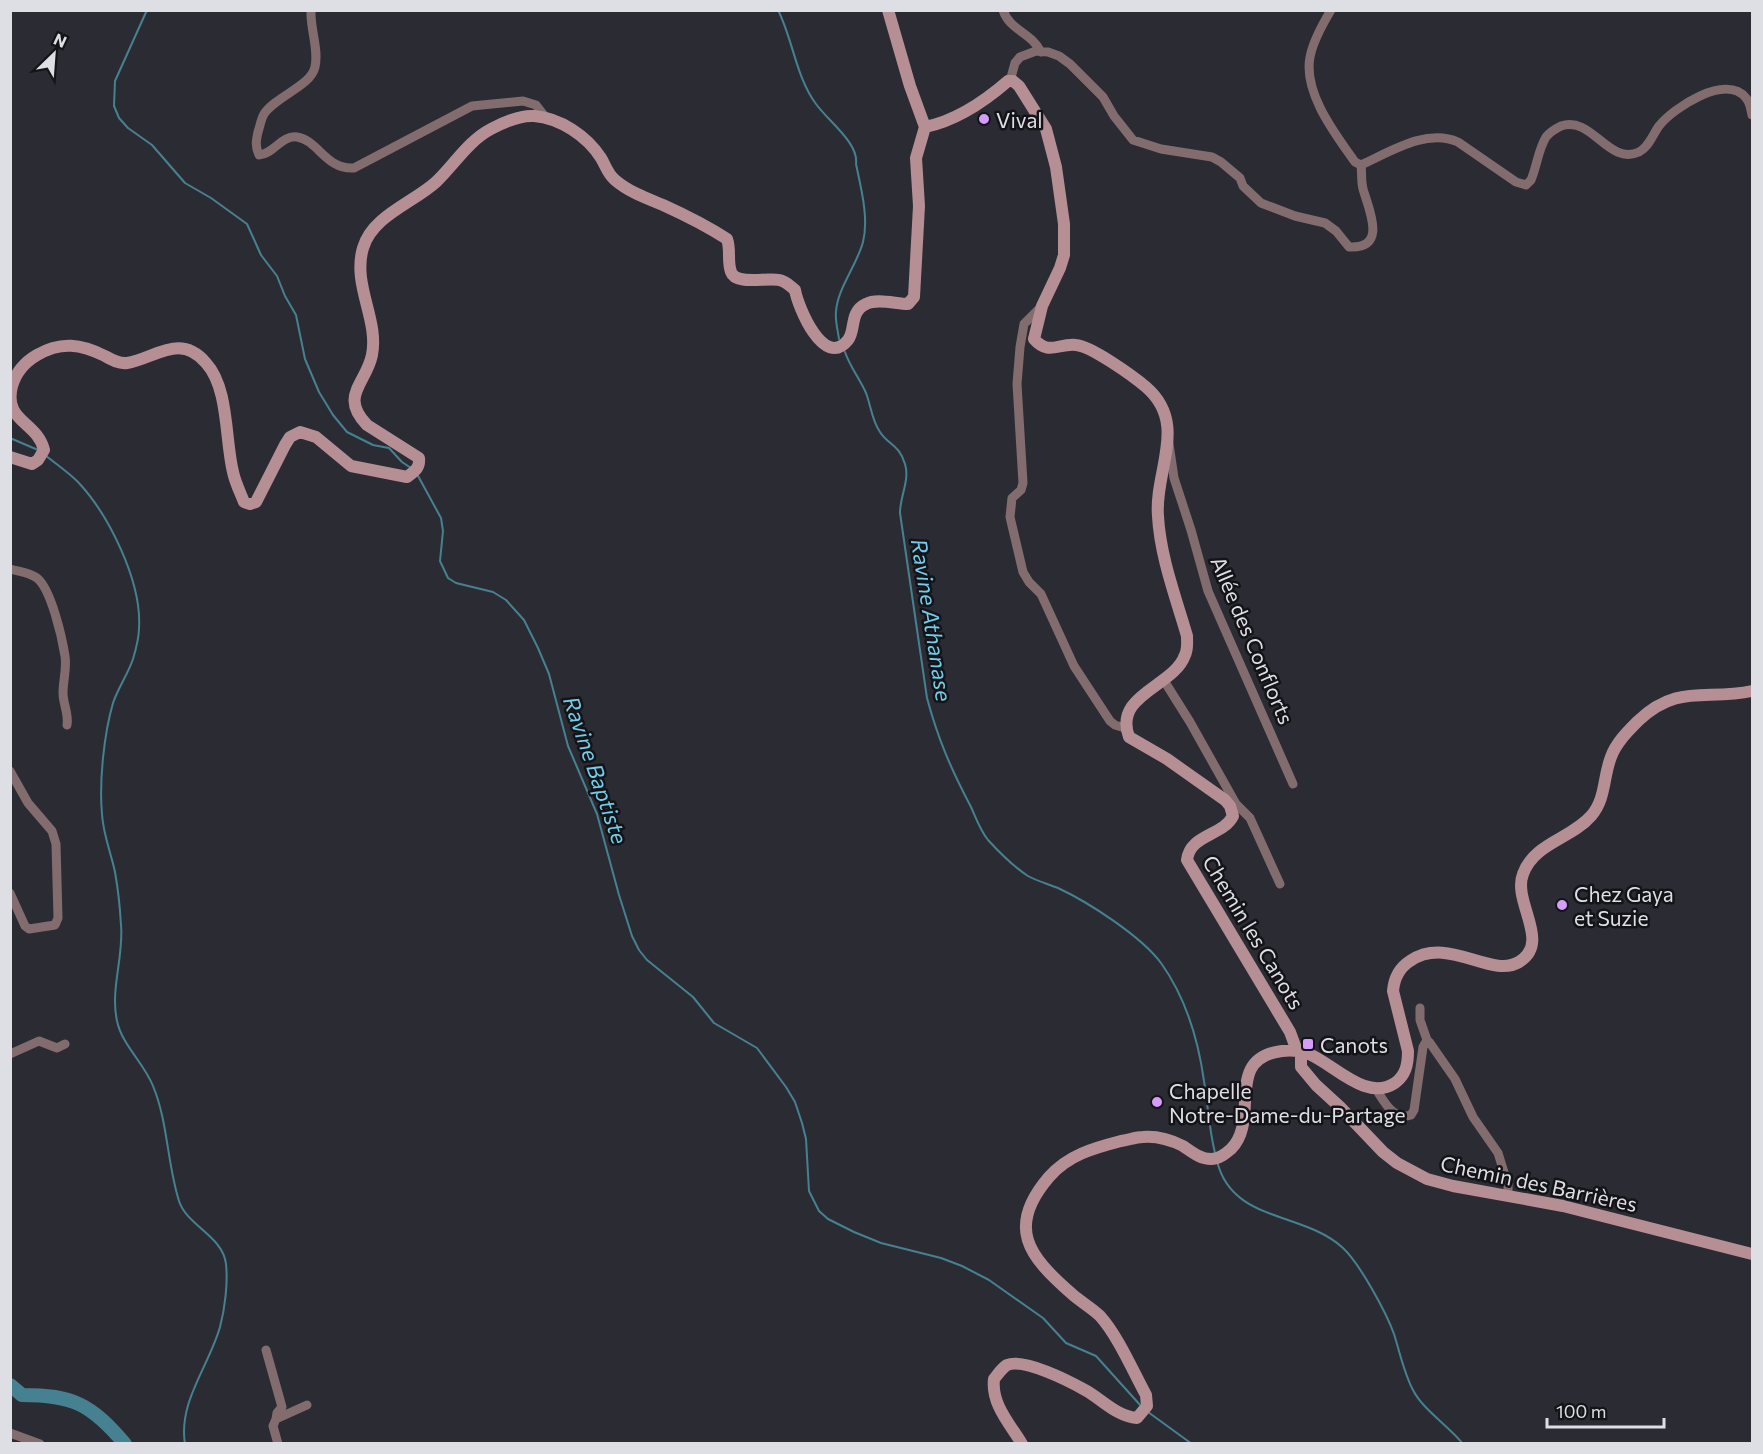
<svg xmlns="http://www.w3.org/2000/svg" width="1763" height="1454" font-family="Commissioner,sans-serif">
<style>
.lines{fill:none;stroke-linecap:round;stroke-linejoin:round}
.stream{stroke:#468192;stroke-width:2}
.river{stroke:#468192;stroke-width:14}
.street{stroke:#836c6e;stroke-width:9}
.secondary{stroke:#b58f94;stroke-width:12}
.poi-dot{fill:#d49cfb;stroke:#141418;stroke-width:2}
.labels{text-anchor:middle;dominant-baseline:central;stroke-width:5;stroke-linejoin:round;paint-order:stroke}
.poi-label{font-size:21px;fill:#dedfe4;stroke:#141418;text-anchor:start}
.street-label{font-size:21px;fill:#dedfe4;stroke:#141418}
.water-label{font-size:22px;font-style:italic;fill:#70ceea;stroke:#141418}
</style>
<rect width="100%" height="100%" fill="#2b2c33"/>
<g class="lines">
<path class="stream" d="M147,10l-32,71 -1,25 5,12 9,10 24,17 33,38 26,15 36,26 14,31 16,21 8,20 11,19 9,44 14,33 14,23 14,17 26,13 16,3 13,14 9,6
M778,10c15,30 18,67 38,94 12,17 43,39 40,60 5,24 13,54 7,78 -6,23 -26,47 -27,70 -1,9 2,19 3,27
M845,352c5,15 15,27 21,41 5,13 6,28 14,39 8,13 19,12 25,32 5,16 -5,32 -5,49l27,185c11,41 24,71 44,109 5,11 9,23 17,33 11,12 26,27 40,36 9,5 20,8 30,12 30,14 83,48 103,75 25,35 37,75 43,118 4,24 5,48 11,72
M10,438l28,12
M45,455c11,9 23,17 33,27 31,33 64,100 61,146 0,10 -3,21 -6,31 -5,15 -15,29 -20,44 -9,31 -14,79 -11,111 1,20 9,39 13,58 3,17 5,35 6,53 3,31 -11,64 -4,96 5,24 27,42 36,65 15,36 14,77 26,115 8,25 44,35 47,63 2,19 -1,44 -6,63 -11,39 -42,75 -35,117
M417,474l24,44 2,13 -3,30 8,17 8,5 37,9 13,8 18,20 14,28 11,26 19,72 29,68 22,81 13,41 7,14 8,10 46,37 21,26 43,25 29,39 9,15 7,21 4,16 3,52 10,20 9,8 26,13 27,11 60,15 21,8 27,14 54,38 23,25 30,13 45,50
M1217,1161c15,62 86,50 126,87 17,16 43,64 51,86 6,19 10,39 19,56 10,20 36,36 50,54
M1148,1412l44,32"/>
<path class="river" d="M10,1385l12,10c51,0 69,9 103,49"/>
<path class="street" d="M311,10c-1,19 8,39 4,57 -4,19 -39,29 -51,47 -3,5 -4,12 -6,18 -2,9 -3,14 1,23 15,-1 22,-20 38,-18 21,3 29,33 57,31l118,-62 51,-5 13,4 10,13
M1003,10c7,21 27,21 38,42
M1331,10c-9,15 -18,31 -21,47 -7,36 26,78 45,105l6,3
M1010,81l5,-18 5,-6 16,-6 12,1 11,4 11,8 33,33 11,19 19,24 28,9 51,8 9,5 19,16 3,8 18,17 34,13 30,7 11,8 13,16c39,2 20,-37 14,-58 -2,-8 -1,-16 -2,-24 29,-13 65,-37 97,-23l58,40 10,3 5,-5c6,-14 7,-30 15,-43 4,-5 9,-8 15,-11 31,-11 47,40 78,26 10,-5 14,-18 20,-26 14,-18 67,-53 87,-28 4,4 5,12 6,17
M1042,306l-18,18 -4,23 -3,37 6,99 -2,7 -9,8 -2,19 13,55 6,10 12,12 33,72 36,55 5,4 10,3
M1169,444l5,34 17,52 17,61 85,193
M10,569c10,3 18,3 27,9 14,11 25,59 28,78 2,12 -2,25 -2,37 0,11 6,21 4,32
M1163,679l27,43 46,82 14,14 30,66
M10,771l18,32 24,28 4,13 2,74 -3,7 -26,4 -4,-3 -15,-33
M1420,1008v12l7,20
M10,1054l29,-13 18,7 8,-4
M1376,1089c8,12 17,32 35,26l3,-5 9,-63 4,-7 3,3 25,36 18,38 25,36 10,32v9
M266,1350l16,57 -5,6 -1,6
M10,1433l30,11
M278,1444l-5,-18 3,-7 31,-14"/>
<path class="secondary" d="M888,10l22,76 15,41
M925,127c30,-6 60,-26 83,-46h5l6,5 27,43 10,38 8,57v31l-4,13 -18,38 -8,33c15,17 24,4 42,6 15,1 57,31 70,42 43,37 8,84 12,129 2,40 18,82 29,120 0,7 1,13 -2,19 -11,32 -72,39 -56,82l38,22 58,41 5,6 3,10c-10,20 -43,18 -46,44l103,172 7,19
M10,457l22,7 6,-4 6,-10c-7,-29 -41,-28 -32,-64 4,-14 13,-24 25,-31 24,-14 44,-11 68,1 7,4 14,8 22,7 27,-4 53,-31 79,0 23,25 19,77 27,109 2,10 7,20 11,30l6,2 6,-2 29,-57 5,-8 10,-5 16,5 35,29 56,11c8,-6 13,-9 12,-19l-52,-33c-28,-29 -1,-41 5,-70 7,-36 -20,-70 -9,-107 9,-32 50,-45 73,-66 18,-17 32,-41 55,-53 13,-7 28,-14 43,-13 26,2 53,20 67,42 5,8 6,15 14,22 14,12 31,18 48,25 22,10 44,21 64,34 4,11 0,22 4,33 5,14 36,5 48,8 7,1 11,6 16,10 3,17 29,80 53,50 8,-10 1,-28 18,-36 11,-6 30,0 42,0l6,-7 5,-91 -3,-48 9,-31
M1301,1052v15l15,18 24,22 43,45 14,11 30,16 26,7 110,20 189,48
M1022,1444c-12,-20 -31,-40 -28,-65 4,-5 8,-11 13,-14 17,-7 62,16 78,25 18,10 31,26 52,28l10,-12 -1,-11c-13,-24 -28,-59 -46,-79 -8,-8 -19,-14 -28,-22 -44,-38 -66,-67 -23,-117 19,-22 45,-29 72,-36 7,-1 15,-4 22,-4 13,-1 28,3 40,9 9,6 17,13 28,13 8,0 14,-5 20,-10 30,-30 -8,-91 51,-98 10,-1 19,0 27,3 26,11 57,48 86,29 11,-8 13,-19 13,-32l-15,-60c1,-12 6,-23 17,-30 38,-26 81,18 109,1 33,-20 -7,-60 4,-88 11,-31 48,-35 68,-58 15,-17 12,-39 20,-59 5,-14 16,-25 27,-36 40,-38 68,-20 114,-30"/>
</g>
<g class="poi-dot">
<circle cx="984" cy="119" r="6"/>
<circle cx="1562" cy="905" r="6"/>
<rect x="1302" y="1038" width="12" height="12" rx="3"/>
<circle cx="1157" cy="1102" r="6"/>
</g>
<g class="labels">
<g class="poi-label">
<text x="996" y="119">Vival</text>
<text x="1574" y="893">Chez Gaya<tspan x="1574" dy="24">et Suzie</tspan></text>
<text x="1320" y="1044">Canots</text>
<text x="1169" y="1090">Chapelle<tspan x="1169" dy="24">Notre-Dame-du-Partage</tspan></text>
</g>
<g class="street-label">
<text transform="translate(1253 640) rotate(67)">Allée des Conflorts</text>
<text transform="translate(1254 932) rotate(59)">Chemin les Canots</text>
<text transform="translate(1539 1183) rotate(12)">Chemin des Barrières</text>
</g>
<g class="water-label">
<text transform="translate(932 620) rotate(81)">Ravine Athanase</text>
<text transform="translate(596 770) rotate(71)">Ravine Baptiste</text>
</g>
</g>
<rect width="1763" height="1454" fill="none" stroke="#dedfe4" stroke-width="24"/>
<g transform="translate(54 54) rotate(25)" stroke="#141418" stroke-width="4.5" paint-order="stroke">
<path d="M0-4.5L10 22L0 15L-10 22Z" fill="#dedfe4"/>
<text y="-9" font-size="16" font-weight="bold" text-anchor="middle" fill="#dedfe4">N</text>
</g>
<path d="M1547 1418v9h117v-9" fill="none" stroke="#dedfe4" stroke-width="3"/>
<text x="1556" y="1418" font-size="18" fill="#dedfe4" stroke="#141418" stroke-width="4.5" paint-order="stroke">100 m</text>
</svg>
